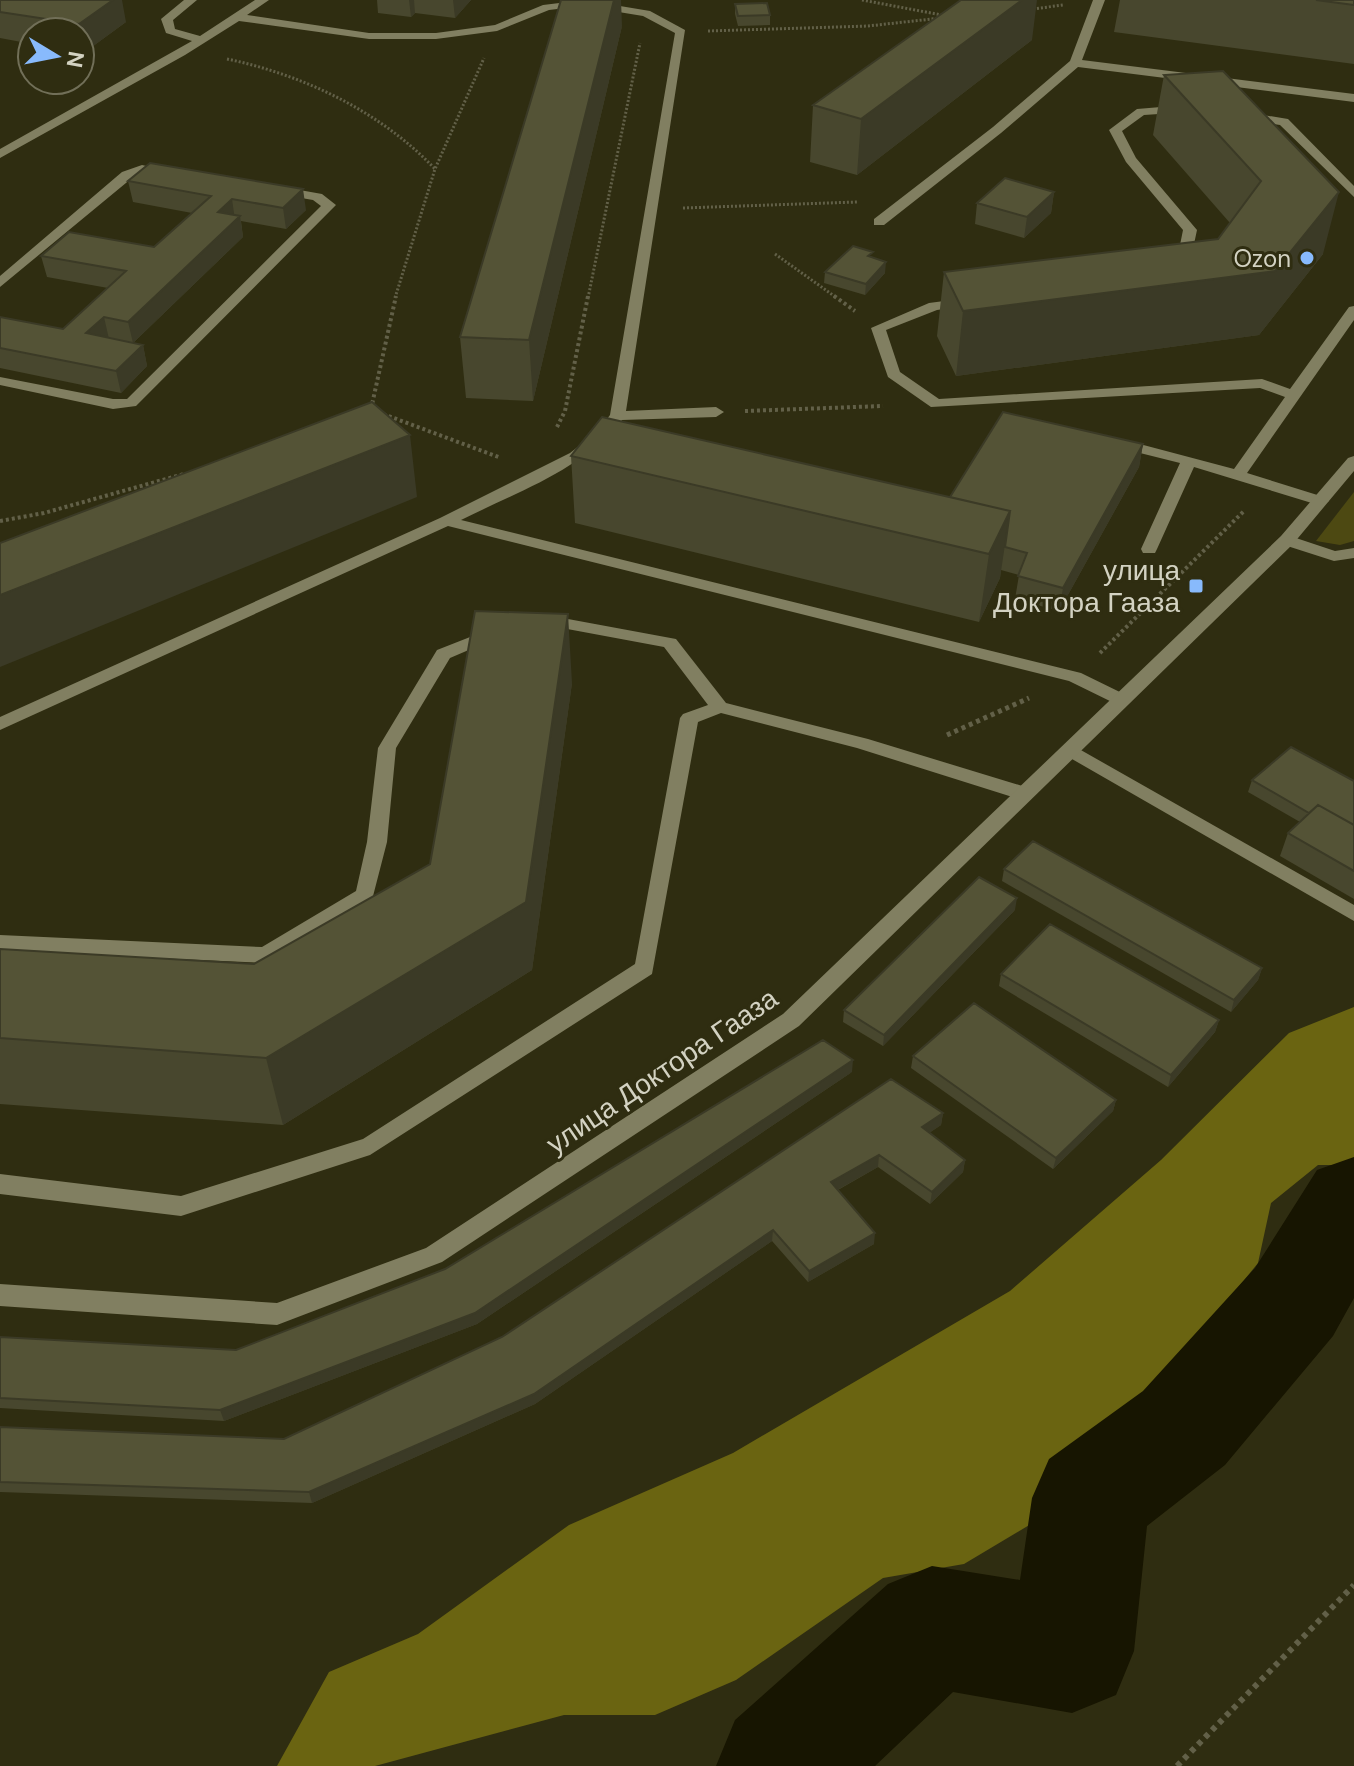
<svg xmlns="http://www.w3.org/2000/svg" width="1354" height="1766" font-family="'DM Sans',sans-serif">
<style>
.green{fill:#4d4912}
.forest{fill:#6a6411}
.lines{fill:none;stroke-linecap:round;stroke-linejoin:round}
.river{fill:#171501;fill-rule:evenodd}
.path-far3{stroke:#626048;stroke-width:3;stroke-dasharray:2 2;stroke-linecap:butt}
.path-far2{stroke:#626048;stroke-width:4;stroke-dasharray:3 3;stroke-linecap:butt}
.path-far1{stroke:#626048;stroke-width:5;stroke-dasharray:4 4;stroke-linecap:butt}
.path{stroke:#626048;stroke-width:6;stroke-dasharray:5 5;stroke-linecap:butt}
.lane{fill:#817f61;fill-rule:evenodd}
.street{fill:#817f61;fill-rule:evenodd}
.wall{fill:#48472e}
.shaded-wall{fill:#3b3a26}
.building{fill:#545336;stroke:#3b3a26;stroke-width:2}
.poi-dot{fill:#88bafc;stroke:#2f2d11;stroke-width:3}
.labels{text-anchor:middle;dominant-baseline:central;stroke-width:6;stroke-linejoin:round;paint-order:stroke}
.far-poi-label{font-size:24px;fill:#d3d2c2;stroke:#2f2d11;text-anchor:end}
.poi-label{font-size:28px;fill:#d3d2c2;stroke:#2f2d11;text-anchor:end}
.street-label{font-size:28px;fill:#d3d2c2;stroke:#2f2d11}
</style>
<rect width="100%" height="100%" fill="#2f2d11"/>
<path class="green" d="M1354,492v49l-14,4 -24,-4z"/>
<path class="forest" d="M1354,1007v158h-36l-47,38 -13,60 -169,209 -58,52 -67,40 -81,14 -147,102 -81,35h-91l-189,51h-98l52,-94 89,-38 151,-109 164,-72 277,-162 151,-131 128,-127z"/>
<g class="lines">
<path class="river" d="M1354,1157v141l-21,38 -108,129 -78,61 -13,125 -18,44 -44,18 -119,-21 -78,74h-159l19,-46 153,-136 44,-18 88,14 12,-82 17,-39 94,-68 112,-123 62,-98z"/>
<path class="path-far3" d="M862,0l85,16
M1033,9l30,-4
M708,31l160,-5 73,-8
M227,59c77,16 154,53 208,110
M683,208l174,-6
M775,254l62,44
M395,298l40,-129 49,-111
M588,298l52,-255"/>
<path class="path-far2" d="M834,296l21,15
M371,409l25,-113
M745,411l138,-5
M383,414l118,44
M557,427l8,-16 23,-115
M0,521l44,-8 140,-39
M1100,653l144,-142"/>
<path class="path-far1" d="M947,735l82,-37"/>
<path class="path" d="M1177,1766l177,-181"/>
<path class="lane" d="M184,0h13l-24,20 2,9 25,7 55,-36h14l-22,15 122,18h67l59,-8 48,-20 41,-5 66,11 35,19 -59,381 90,-4 8,5 -8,5 -94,3c-40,50 -105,72 -161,100l620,153 47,23 3,4 -3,4h-12l-47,-23 -621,-155 -448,204v-13l440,-199 130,-65 28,-22 12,-16 65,-382 -32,-17 -61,-10 -33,4 -52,21 -61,8h-67l-130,-18 -54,34 -185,103v-9l192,-108 -26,-8 -5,-14z
M1093,0h12l-23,60 272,34v8l-276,-35 -77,66 -117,92h-10v-6l119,-92 77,-66z
M1185,105l6,4 -2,3 -45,3 -22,16 14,27 61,72 -7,33 -11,5 -7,-4 5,-4 6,-30 -57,-68 -17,-32 28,-21z
M1245,112l43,7 66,67v11l-74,-72 -39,-6 -2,-3z
M142,165l31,7c-10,7 -27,0 -41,6l-132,109v-11l122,-104z
M277,186l45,8 14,11 -200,201 -23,3 -113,-24v-8l113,22h14l194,-193 -8,-6 -41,-7v-6z
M967,298l5,1v6l-35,5 -51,20 14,42 39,27 323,-20 28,10 59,-82 5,-1v14l-107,153 80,25 2,3 -8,5 -6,-2 -121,-37 -37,82 -2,4h-12l-2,-4 39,-86 -68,-17v-6l5,-2 117,31 51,-72 -25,-9 -329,19 -43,-30 -17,-49 58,-25z
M1287,535l48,16 19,-3v10l-20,3 -53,-17 -2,-4z
M541,614l135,25 50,64 142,36 164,50 3,5 -10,7 -168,-53 -136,-35 -23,9 -46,252 -282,181 -189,61 -181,-22v-20l181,22 182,-57 272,-175 45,-246 3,-4 25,-9 -44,-58 -129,-24 -3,-4z
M493,628l6,1 3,4 -3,4 -49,21 -54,90 -9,94 -15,58 -107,63 -265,-12v-16l262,12 94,-56 11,-49 11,-94 59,-98z
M1072,745l282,160v16l-289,-166 -2,-4z"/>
<path class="street" d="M1354,456v15l-61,73 -494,482 -357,236 -165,63 -277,-19v-22l277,19 149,-55 357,-234 498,-478 67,-78z"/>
</g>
<path class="wall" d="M0,0l126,22 -41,30 -5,-1v-19h-48v12l-32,-6z
M377,0h94l-16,18 -40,-5 -4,4 -33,-4z
M1120,0h196l38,5v59l-240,-32z
M735,4l35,11v10l-32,1 -3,-12z
M622,26l-89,375 -67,-3 -6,-61z
M1032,40l-175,135 -47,-13 3,-57z
M1223,71l100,183 -64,81 -303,41 -19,-40 7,-64 274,-33 12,-16 -77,-88 11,-60z
M128,181l178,29 -20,19 -45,-8 2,16 -110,106 10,2 4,21 -26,27 -121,-25v-51l63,12 45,-41 -61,-11 -6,-21 113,-9 38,-34 -59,-11z
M1054,192l-3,21 -27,25 -49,-14 2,-21z
M872,257l13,16 -20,22 -41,-12 1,-11z
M1143,444l-4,23 -80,144 -44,-12 4,-24 -18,-5 -1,8 -21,44 -404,-99 -4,-67 379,41z
M572,683l-40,287 -249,155 -283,-21v-155l254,15 176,-100z
M1252,780l102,1v118l-74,-43 8,-23 12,-11 -52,-30z
M1004,869l258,99 -4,12 -27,32 -229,-131z
M1015,910l-132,136 -40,-24 1,-12z
M1001,974l218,46 -4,12 -47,55 -169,-101z
M913,1056l203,44 -3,11 -60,58 -142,-101z
M852,1072l-375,252 -253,97 -224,-13v-71l236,13 209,-81z
M943,1113l-2,12 -12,8 36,27 -2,12 -33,32 -52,-37 -40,23 36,54 -66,38 -36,-41 -237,163 -223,99 -312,-11v-65l284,12 218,-102z"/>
<path class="shaded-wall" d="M113,0h9l4,22 -41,30 -6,-28z
M409,0h5l1,13 -4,4z
M453,0h18l-16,18z
M614,0h7l1,26 -89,375 -4,-61z
M1022,0h15l-5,40 -175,135 4,-56z
M303,189l3,21 -20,19 -3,-21z
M1054,192l-3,21 -27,25 3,-21z
M1339,192l-16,62 -64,81 -303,41 7,-65 312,-40z
M232,199l3,21 5,-4 3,21 -110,106 -5,-21 90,-110z
M886,262l-1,11 -20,22 1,-11z
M104,317l5,22 -23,-6z
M143,345l4,21 -26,27 -5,-22z
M410,435l7,62 -417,170v-72z
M1143,444l-4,23 -80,144 4,-23z
M1010,511l-10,67 -21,44 10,-68z
M568,614l4,69 -40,287 -249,155 -17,-67 260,-156z
M1017,898l-2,12 -132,136 1,-11z
M1262,968l-4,12 -27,32 3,-12z
M1219,1020l-4,12 -47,55 3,-12z
M853,1060l-1,12 -375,252 -253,97 -4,-11z
M1116,1100l-3,11 -60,58 3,-11z
M943,1113l-2,12 -21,14 2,-12z
M879,1155l-1,12 -48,27 1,-12z
M965,1160l-2,12 -33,32 2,-12z
M773,1230l-1,11 -237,163 -223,99 -3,-11z
M875,1233l-1,11 -66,38 1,-11z"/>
<path class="building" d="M0,0h113l-34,24 -79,-12z
M561,0h53l-85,340 -69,-3z
M961,0h61l-161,119 -48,-14z
M1316,0h38v5z
M767,3l3,12 -32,1 -3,-12z
M1223,71l116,121 -64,79 -312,40 -19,-39 274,-33 43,-58 -97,-106z
M150,163l153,26 -20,19 -51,-9 -14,13 22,4 -112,106 -24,-5 -18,16 57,12 -27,26 -116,-23v-31l63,12 63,-58 -85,-15 28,-24 85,15 57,-51 -83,-15z
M1005,178l49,14 -27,25 -50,-14z
M853,246l20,6 -5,4 18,6 -20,22 -41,-12z
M372,402l38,33 -410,160v-52z
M1003,412l140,32 -80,144 -45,-12 9,-23 -22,-6 5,-36 -60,-14z
M602,417l408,94 -21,43 -418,-98z
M475,611l93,3 -42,288 -260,156 -266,-20v-89l254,15 176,-100z
M1291,747l63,34v44l-36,-20 -9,8 -57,-33z
M1318,805l36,20v46l-66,-38z
M1033,841l229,127 -28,32 -230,-131z
M979,877l38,21 -133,137 -40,-25z
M1050,924l169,96 -48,55 -170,-101z
M974,1003l142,97 -60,58 -143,-102z
M823,1040l30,20 -378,253 -255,97 -220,-12v-61l236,13 209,-81z
M891,1079l52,34 -21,14 43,33 -33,32 -53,-37 -48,27 44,51 -66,38 -36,-41 -239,164 -225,98 -309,-10v-55l284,12 218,-102z"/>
<g class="poi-dot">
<circle cx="1307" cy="258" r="8"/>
<rect x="1188" y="578" width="16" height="16" rx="4"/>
</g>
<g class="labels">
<g class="far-poi-label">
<text x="1291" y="258">Ozon</text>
</g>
<g class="poi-label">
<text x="1180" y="570">улица<tspan x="1180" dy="32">Доктора Гааза</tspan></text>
</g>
<g class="street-label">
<text transform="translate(662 1071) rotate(-34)">улица Доктора Гааза</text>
</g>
</g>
<g transform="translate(56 56) rotate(100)"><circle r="38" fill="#2f2d11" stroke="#716f58" stroke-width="2"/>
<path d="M0-6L14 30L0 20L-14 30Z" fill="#88bafc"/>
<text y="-12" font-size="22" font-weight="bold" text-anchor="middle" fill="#d3d2c2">N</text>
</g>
</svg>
